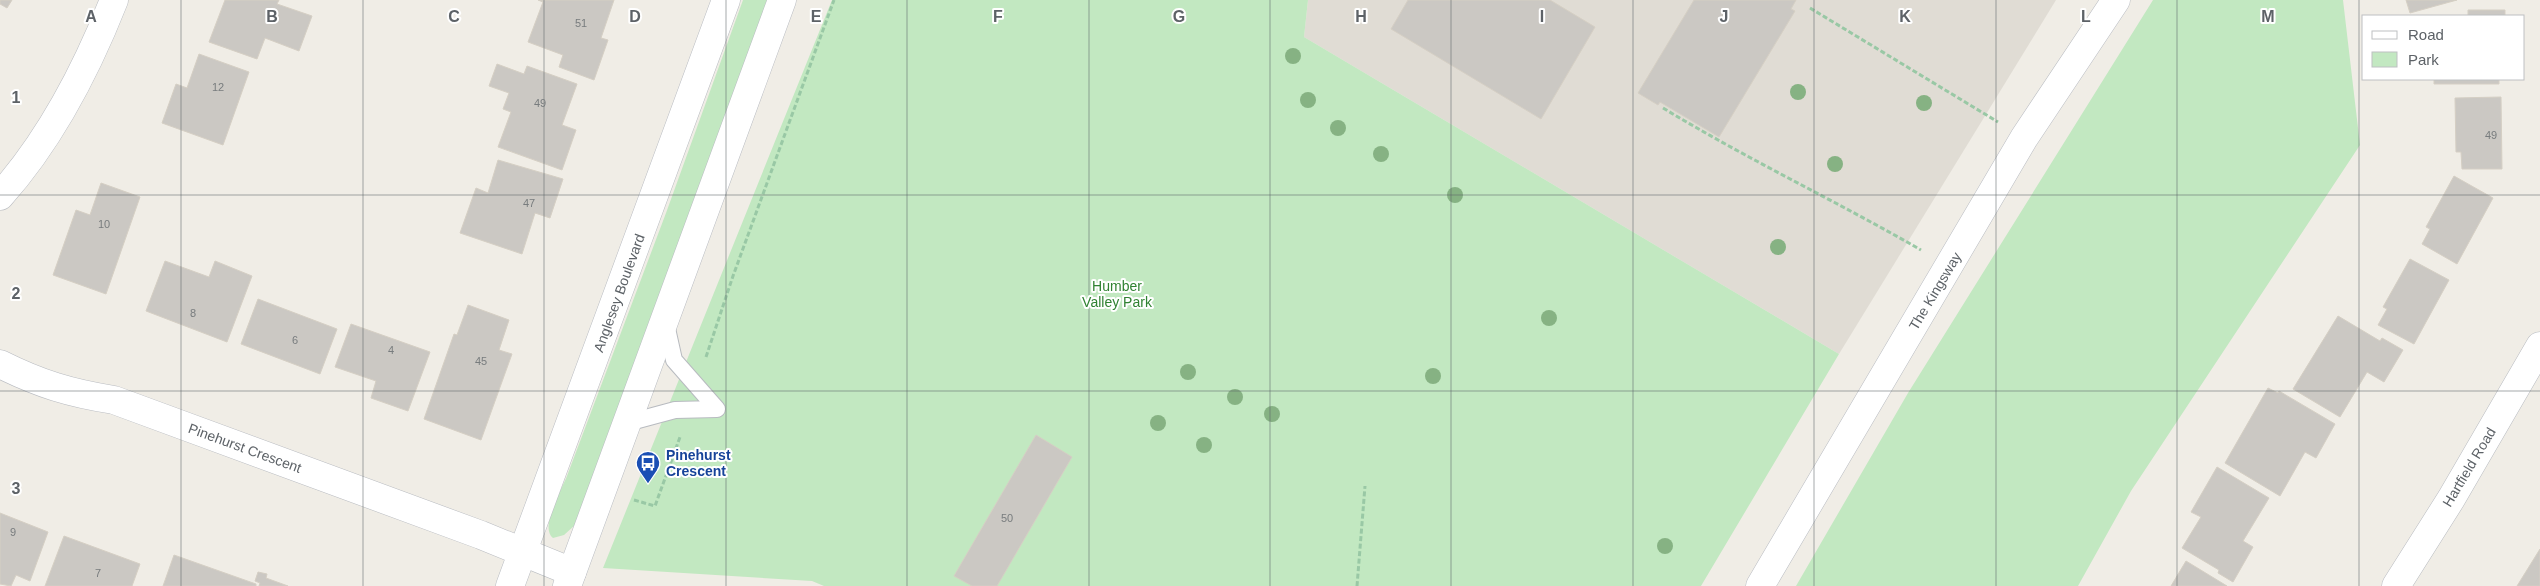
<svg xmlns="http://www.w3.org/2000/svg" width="2540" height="586" font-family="Helvetica,sans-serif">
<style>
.education{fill:#e0dcd4}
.green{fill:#c2e8c1}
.building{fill:#cbc8c3;stroke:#d5cfc4}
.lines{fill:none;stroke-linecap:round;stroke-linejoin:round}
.lane-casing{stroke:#b8bbc0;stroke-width:18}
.street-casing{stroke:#b8bbc0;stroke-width:29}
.secondary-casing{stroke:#b9bcc2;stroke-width:29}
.path{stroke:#99c8a5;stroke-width:3;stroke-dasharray:5 2.5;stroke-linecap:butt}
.lane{stroke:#fff;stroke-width:16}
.street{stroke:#fff;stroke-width:28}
.secondary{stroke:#fff;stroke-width:28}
.tree{fill:#86b283}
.grid{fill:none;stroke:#5d6267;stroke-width:1;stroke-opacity:0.55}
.labels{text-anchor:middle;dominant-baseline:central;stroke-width:4;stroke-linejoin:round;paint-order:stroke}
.number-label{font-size:11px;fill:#787c7e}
.park-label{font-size:14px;fill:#308232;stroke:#fff}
.street-label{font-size:14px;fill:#5d6267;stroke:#fff}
.transit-label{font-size:14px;font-weight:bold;fill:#164399;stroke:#fff;text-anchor:start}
.grid-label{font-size:16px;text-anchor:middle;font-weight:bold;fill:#5d6267;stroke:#fff;stroke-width:4;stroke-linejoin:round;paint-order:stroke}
</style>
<rect width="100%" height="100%" fill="#f0ede6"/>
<path class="education" d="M1308,0h748l-217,354 -535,-317z"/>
<path class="green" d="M743,0h32l-200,525 -11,10 -11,3c-14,-11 9,-49 14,-62l99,-263z
M832,0h476l-4,37 535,317 -138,232h-877l-12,-5 -209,-13z
M2153,0h190l17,145 -229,346 -53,95h-282l112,-193z"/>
<path class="building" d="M0,0h12l-5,8 -7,-4z
M225,0h54l-2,4 35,12 -13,35 -34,-13 -8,21 -48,-17z
M538,0h76l-13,38 7,2 -14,40 -35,-13 4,-12 -35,-13 15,-40z
M1408,0h142l45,27 -54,92 -150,-90z
M1694,0h102l-5,9 4,2 -76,126 -59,-35 -2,3 -20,-12z
M2406,0h51l-47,13z
M2468,10h37v6h-37z
M199,54l50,18 -26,73 -61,-22 14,-39 11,4z
M497,64l27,10 3,-8 50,18 -15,41 14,5 -14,40 -64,-23 13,-35 -8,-3 6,-16 -20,-7z
M2434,79h65v5h-65z
M2501,97l1,72h-40l-1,-17h-5l-1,-54z
M498,160l65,19 -13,39 -15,-5 -13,41 -62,-21 16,-45 12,5z
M2454,176l39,22 -36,66 -35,-20 8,-15 -4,-2z
M101,183l39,14 -34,97 -53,-19 23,-65 14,5z
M2410,259l39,21 -35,64 -36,-19 9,-16 -4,-2z
M165,261l44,16 6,-16 37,15 -25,66 -81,-31z
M258,299l79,30 -17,45 -79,-30z
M468,305l41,15 -10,30 13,4 -31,86 -57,-21 30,-85 3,1z
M2338,316l42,25 2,-3 21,12 -19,32 -17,-10 -27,45 -47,-28z
M351,324l79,28 -22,59 -37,-13 5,-17 -41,-14z
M2268,388l10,5 1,-2 56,33 -19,34 -11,-6 -25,44 -55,-33z
M1036,435l36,22 -75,129h-25l-18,-10z
M2217,467l52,31 -26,43 10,6 -20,35 -15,-9 1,-3 -37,-22 19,-31 -10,-5z
M0,513l48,19 -18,49 -14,-6 -5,11 -11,-2z
M64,536l76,28 -8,22h-87z
M2540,549v37h-23z
M174,555l82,29v2h-93z
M2186,561l41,25h-56z
M258,572l9,2 -1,4 22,8h-29l1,-3 -5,-2z"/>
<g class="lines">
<g class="lane-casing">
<path id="lane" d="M666,324l8,36 43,49
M627,423l48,-13 42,-1"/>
</g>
<g class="street-casing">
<path id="street" d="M0,196c51,-57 86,-125 114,-196
M0,364c40,20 70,29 114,36l367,135 91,37
M2396,586l55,-87 89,-153"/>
</g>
<g class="secondary-casing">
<path id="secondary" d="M510,586l216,-586
M567,586l215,-586
M1760,586l264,-448 92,-138"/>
</g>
<path class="path" d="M1810,8l188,114
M1663,108c84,51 173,93 258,142
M706,357l27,-81 101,-276
M634,500l21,6 25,-69
M1357,586l8,-100"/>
<use href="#lane" class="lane"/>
<use href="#street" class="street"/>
<use href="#secondary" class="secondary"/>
</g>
<g class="tree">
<circle cx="1293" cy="56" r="8"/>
<circle cx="1798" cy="92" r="8"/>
<circle cx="1308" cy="100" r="8"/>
<circle cx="1924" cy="103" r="8"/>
<circle cx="1338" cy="128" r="8"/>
<circle cx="1381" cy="154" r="8"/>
<circle cx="1835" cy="164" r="8"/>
<circle cx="1455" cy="195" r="8"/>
<circle cx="1778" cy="247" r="8"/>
<circle cx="1549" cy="318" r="8"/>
<circle cx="1188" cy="372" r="8"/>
<circle cx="1433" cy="376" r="8"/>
<circle cx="1235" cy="397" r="8"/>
<circle cx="1272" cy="414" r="8"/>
<circle cx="1158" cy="423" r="8"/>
<circle cx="1204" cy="445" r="8"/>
<circle cx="1665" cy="546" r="8"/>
</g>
<path class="grid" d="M181,0v586M363,0v586M544,0v586M726,0v586M907,0v586M1089,0v586M1270,0v586M1451,0v586M1633,0v586M1814,0v586M1996,0v586M2177,0v586M2359,0v586M0,195h2540M0,391h2540"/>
<defs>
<g id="bus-pin" transform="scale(1.25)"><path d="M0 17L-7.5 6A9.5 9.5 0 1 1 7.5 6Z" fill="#1a4fb4" stroke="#fff"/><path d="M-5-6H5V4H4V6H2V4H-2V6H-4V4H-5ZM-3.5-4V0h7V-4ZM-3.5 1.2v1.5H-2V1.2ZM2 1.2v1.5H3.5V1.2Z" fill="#fff"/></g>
</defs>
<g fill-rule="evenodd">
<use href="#bus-pin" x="648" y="463"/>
</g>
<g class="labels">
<g class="number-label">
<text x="581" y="23">51</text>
<text x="218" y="87">12</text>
<text x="540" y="103">49</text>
<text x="2491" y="135">49</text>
<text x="529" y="203">47</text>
<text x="104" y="224">10</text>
<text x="193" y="313">8</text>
<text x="295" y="340">6</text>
<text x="391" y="350">4</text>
<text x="481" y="361">45</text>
<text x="1007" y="518">50</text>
<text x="13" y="532">9</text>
<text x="98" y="573">7</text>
</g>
<g class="park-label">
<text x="1117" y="286">Humber<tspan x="1117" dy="16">Valley Park</tspan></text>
</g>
<g class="street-label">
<text transform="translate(1935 291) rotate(-59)">The Kingsway</text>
<text transform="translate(619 293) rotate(-70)">Anglesey Boulevard</text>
<text transform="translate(245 448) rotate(20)">Pinehurst Crescent</text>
<text transform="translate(2469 467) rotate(-59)">Hartfield Road</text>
</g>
<g class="transit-label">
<text x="666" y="455">Pinehurst<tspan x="666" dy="16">Crescent</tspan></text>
</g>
</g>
<g class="grid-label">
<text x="91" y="22">A</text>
<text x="272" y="22">B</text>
<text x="454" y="22">C</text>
<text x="635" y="22">D</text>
<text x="816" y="22">E</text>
<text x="998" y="22">F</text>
<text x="1179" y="22">G</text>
<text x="1361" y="22">H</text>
<text x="1542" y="22">I</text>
<text x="1724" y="22">J</text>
<text x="1905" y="22">K</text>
<text x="2086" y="22">L</text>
<text x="2268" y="22">M</text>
<text x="16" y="103">1</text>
<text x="16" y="299">2</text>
<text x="16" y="494">3</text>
</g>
<rect x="2362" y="15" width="162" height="65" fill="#ffffff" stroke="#bec0c2"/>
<rect x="2372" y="31" width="25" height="8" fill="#ffffff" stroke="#bec0c2"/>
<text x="2408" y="40" font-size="15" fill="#5d6267">Road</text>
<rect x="2372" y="52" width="25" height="15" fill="#c2e8c1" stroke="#bec0c2"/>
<text x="2408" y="65" font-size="15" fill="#5d6267">Park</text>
</svg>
